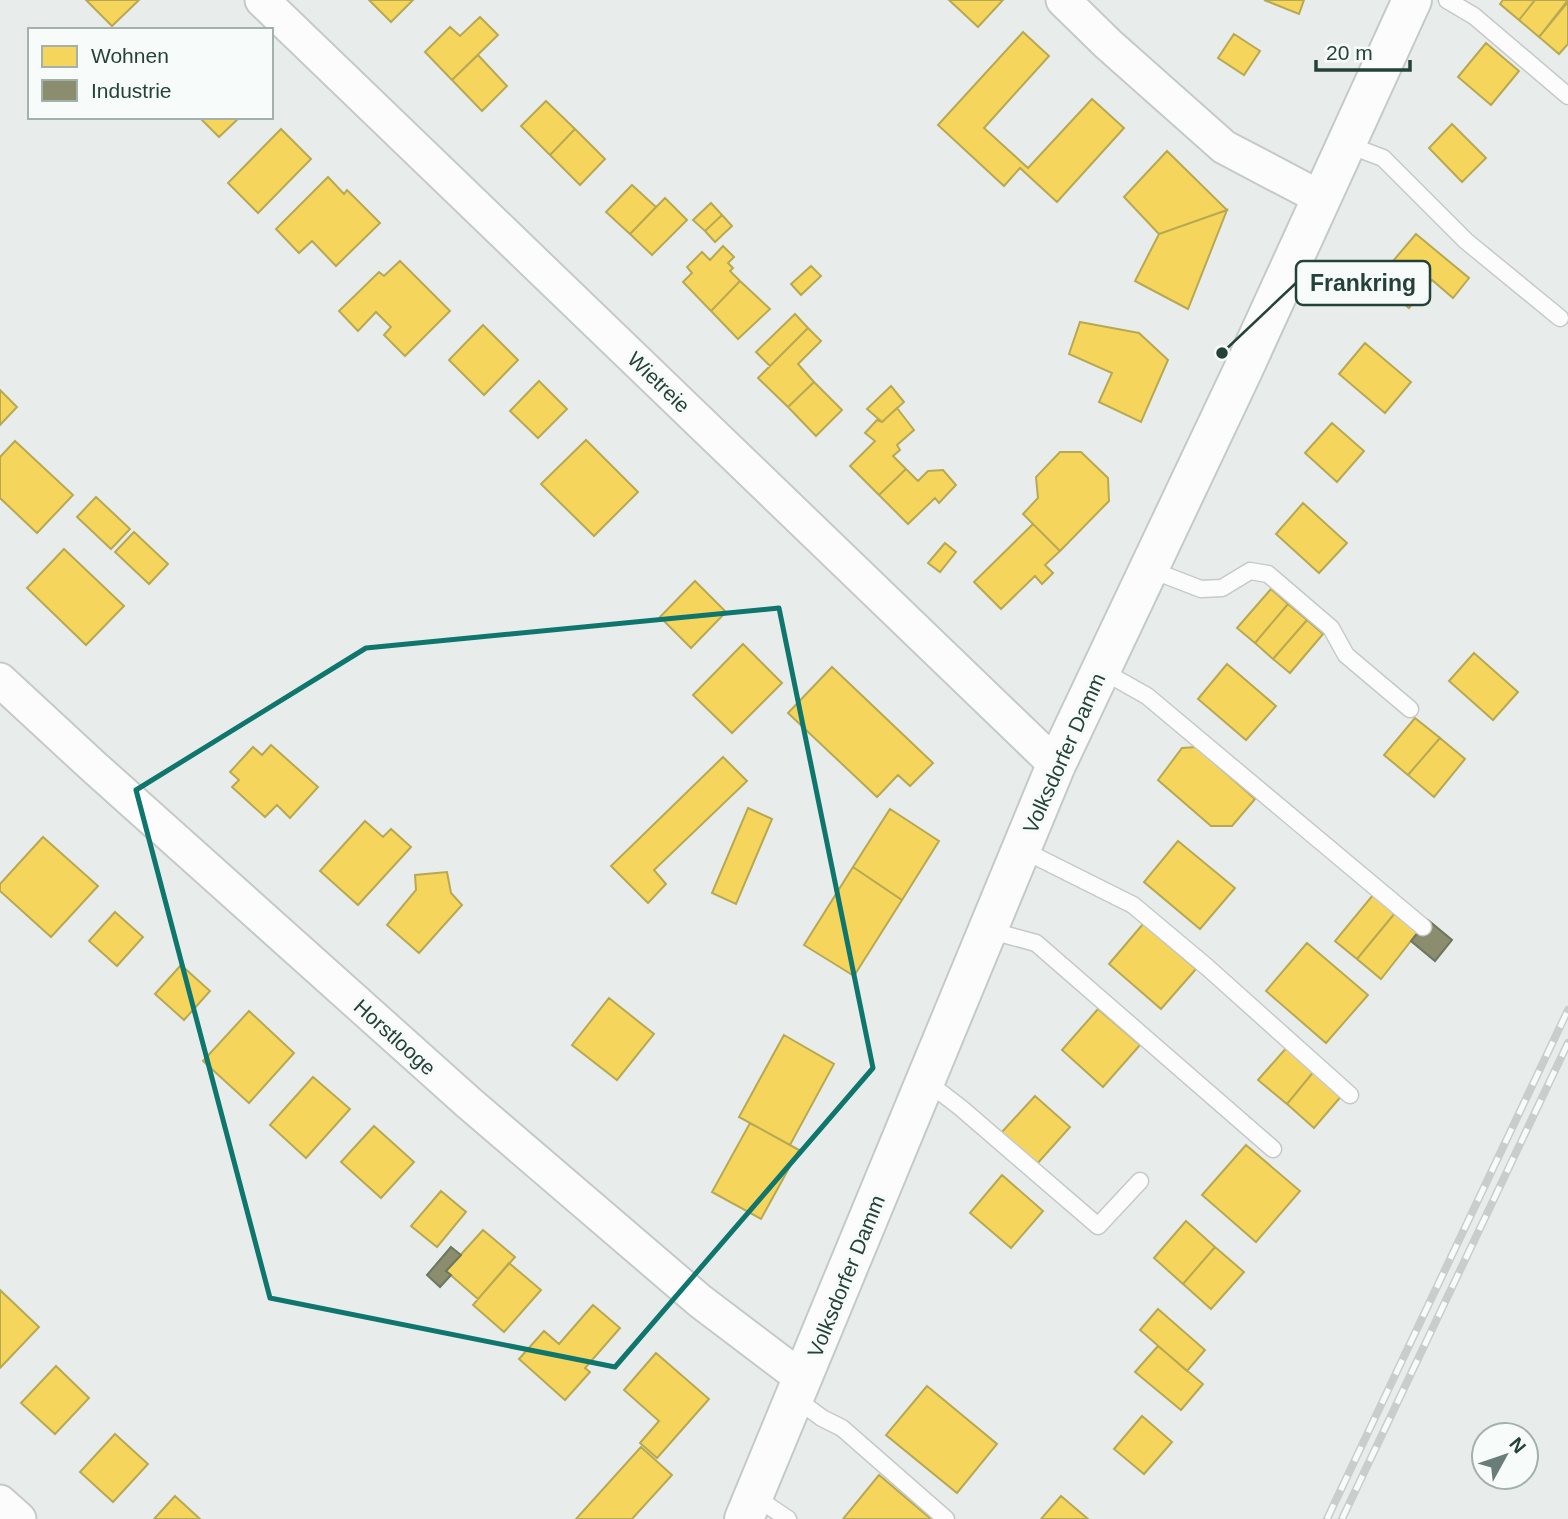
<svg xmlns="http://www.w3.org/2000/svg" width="1568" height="1519" font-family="Arial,sans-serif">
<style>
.homes{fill:#f6d55c;stroke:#b7a952;stroke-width:2}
.industry{fill:#8c8c6e;stroke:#6d765e;stroke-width:2}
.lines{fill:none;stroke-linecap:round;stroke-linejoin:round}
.lane-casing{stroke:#c5cac8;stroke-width:19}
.street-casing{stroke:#c5cac8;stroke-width:37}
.secondary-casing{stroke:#c3cbc8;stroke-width:42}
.lane{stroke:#fcfcfc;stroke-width:16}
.street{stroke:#fcfcfc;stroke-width:33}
.secondary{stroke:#fcfcfc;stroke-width:38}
.rail-casing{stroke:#c9cdcc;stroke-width:8}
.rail{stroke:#f7fbf9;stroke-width:5;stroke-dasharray:16;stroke-linecap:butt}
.marked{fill:none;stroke:#0f766e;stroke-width:5;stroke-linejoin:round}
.labels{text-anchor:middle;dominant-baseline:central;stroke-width:7;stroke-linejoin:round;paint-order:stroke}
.street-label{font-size:21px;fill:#24423a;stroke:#f7fbf9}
.leader{fill:none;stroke:#24423a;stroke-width:2.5}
.callout-dot{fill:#24423a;stroke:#f7fbf9;stroke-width:2.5}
.callout{fill:#f7fbf9;stroke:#24423a;stroke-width:2.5}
.callout-label{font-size:23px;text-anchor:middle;font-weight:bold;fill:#24423a}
</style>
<rect width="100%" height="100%" fill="#e8edeb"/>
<path class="homes" d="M86,0h53l-27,26z
M369,0h44l-22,22z
M949,0h54l-25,27z
M1264,0h40l-5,14z
M1503,0h32l-16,20 -19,-16z
M1535,0h33l-29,37 -20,-17z
M1568,2v42l-9,10 -20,-17z
M480,17l18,18 -46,45 -27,-28 25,-25 10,9z
M1023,32l26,24 -65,72 44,40 64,-69 32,29 -67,74 -37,-34 -16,18 -66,-61z
M1234,34l26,17 -16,24 -26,-17z
M1486,43l33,28 -28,34 -33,-28z
M478,55l29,31 -25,25 -30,-31z
M546,101l29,28 -25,26 -29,-29z
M199,117h41l-21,20z
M1452,124l34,34 -24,24 -33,-34z
M281,129l30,30 -53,54 -30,-30z
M575,129l30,30 -25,26 -30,-30z
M1167,151l60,59 -68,24 -35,-37z
M328,177l16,17 3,-4 33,33 -44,43 -24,-25 -13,12 -23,-24z
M632,185l24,22 -26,27 -24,-22z
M665,198l22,22 -35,35 -22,-21z
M711,203l11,12 -17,16 -12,-11z
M1227,210l-39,99 -53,-28 24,-47z
M722,215l10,11 -17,16 -10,-11z
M1416,234l53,44 -16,20 -21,-18 -23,28 -33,-27z
M723,246l11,11 -6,6 5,5 -3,3 10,10 -29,30 -28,-29 9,-9 -5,-6 15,-15 8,8z
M400,261l50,50 -45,45 -21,-21 7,-8 -15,-15 -18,19 -19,-20 40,-39 5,4z
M811,266l10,10 -20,19 -10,-11z
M740,281l30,28 -32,30 -27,-28z
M795,314l13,14 -38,38 -14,-14z
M1080,322l59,11 29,27 -27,62 -42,-20 13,-29 -43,-19z
M483,325l35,35 -34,35 -35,-35z
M808,328l13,13 -23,23 16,18 -26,25 -30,-29z
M1365,343l46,39 -26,31 -46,-39z
M539,381l28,28 -29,29 -28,-27z
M814,382l28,28 -26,26 -28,-29z
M891,386l13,16 -22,20 -15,-13z
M0,390l17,17 -17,18z
M897,408l17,22 -17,15 3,5 -7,6 13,13 -27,26 -29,-29 25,-25 -10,-8 12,-13 5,2z
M1332,423l32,28 -27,31 -32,-29z
M586,440l52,52 -44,44 -53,-52z
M15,441l58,54 -36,38 -37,-35v-41z
M1060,452h21l27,26 1,23 -49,50 -37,-37 15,-16 -2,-21z
M906,469l12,12 10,-10 15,-1 13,15 -17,18 -4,-5 -27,26 -29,-29z
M96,497l34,32 -19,20 -34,-32z
M1303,503l44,40 -28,30 -43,-39z
M1033,524l27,27 -15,14 8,8 -11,11 -7,-8 -34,33 -27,-27z
M134,532l34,32 -19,20 -34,-32z
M945,543l11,9 -16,20 -12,-9z
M64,549l60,57 -38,39 -59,-57z
M695,581l31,31 -35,36 -31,-31z
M1271,589l17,15 -33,39 -18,-15z
M1288,604l19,16 -34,39 -18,-16z
M1307,620l16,14 -33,39 -17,-14z
M743,644l39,39 -50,50 -39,-38z
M1474,653l44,39 -25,28 -44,-39z
M1227,664l49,42 -30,34 -48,-41z
M832,667l101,96 -23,23 -12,-11 -21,22 -89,-84z
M1415,718l25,20 -32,37 -24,-20z
M1440,738l25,21 -31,38 -26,-22z
M271,745l47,42 -28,31 -13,-13 -12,12 -33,-30 7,-7 -9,-8 23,-25 9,8z
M1196,747l59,52 -23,27h-21l-53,-46 24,-32z
M723,757l24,24 -93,89 12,14 -18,19 -37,-37z
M748,808l24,11 -36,85 -24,-11z
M890,809l49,32 -37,59 -49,-33z
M365,821l18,16 8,-8 20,18 -53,58 -38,-34z
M43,837l55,49 -47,51 -51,-46v-7z
M1178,841l57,47 -35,41 -56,-47z
M853,867l49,33 -48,76 -50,-31z
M447,872l4,21 11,12 -43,48 -32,-28 29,-35 -1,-15z
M1373,895l22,18 -38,46 -22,-18z
M115,912l28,25 -26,29 -28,-25z
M1395,913l23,19 -37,47 -24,-20z
M1143,924l53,45 -35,40 -52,-45z
M1307,943l61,52 -42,48 -60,-52z
M181,965l29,26 -26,29 -29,-26z
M609,998l45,36 -37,46 -45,-35z
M1098,1009l42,36 -37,42 -41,-37z
M249,1011l45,42 -45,50 -46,-42z
M784,1035l50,29 -44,81 -51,-28z
M1288,1046l27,24 -28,34 -29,-24z
M1315,1070l28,24 -29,34 -27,-24z
M313,1077l37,32 -44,49 -36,-33z
M1035,1096l35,31 -34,38 -35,-32z
M750,1123l49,27 -38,69 -49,-27z
M374,1126l40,36 -33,36 -40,-36z
M1246,1145l54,46 -44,51 -54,-47z
M1002,1175l41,36 -32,37 -41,-35z
M441,1191l25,21 -29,35 -26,-21z
M1186,1221l29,26 -32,37 -29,-26z
M483,1230l32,27 -37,42 -32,-28z
M1215,1247l29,25 -33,37 -28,-25z
M509,1263l32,27 -37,42 -31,-27z
M0,1290l39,37 -39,41z
M593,1305l27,23 -35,40 5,4 -25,28 -46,-41 25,-28 15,13z
M1158,1309l47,41 -18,21 -47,-41z
M1158,1346l45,38 -22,26 -46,-38z
M656,1353l53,46 -52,59 -17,-15 19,-22 -35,-31z
M56,1366l33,32 -34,36 -34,-31z
M927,1386l70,58 -40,49 -71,-58z
M1142,1416l30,26 -28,32 -30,-25z
M115,1434l33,30 -35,38 -33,-30z
M641,1447l31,28 -40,44h-56z
M879,1475l52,44h-88z
M175,1496l25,23h-46z
M1061,1496l27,23h-47z"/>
<path class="industry" d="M1428,920l24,20 -17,21 -24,-20z
M451,1247l10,8 -15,16 5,4 -11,12 -13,-12z"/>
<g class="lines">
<g class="lane-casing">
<path id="lane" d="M1447,0l27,16 94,80
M1346,144l37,14 83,83 94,77
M1149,569l52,20 21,-1 28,-17 18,3 63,54 15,27 64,54
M1101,670l46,26 276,231
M1021,849l112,56 74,62 143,128
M988,930l48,13 237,206
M926,1081l35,27 137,118 42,-45
M795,1398l27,20 20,10 104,91
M754,1496l34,23"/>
</g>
<g class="street-casing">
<path id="street" d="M262,0l794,765
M1063,0l45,44 116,103 97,51
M0,680l94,87 375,336 231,198 103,78
M0,1502l19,17"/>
</g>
<g class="secondary-casing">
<path id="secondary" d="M744,1519l312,-754 187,-395 169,-370"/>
</g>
<use href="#lane" class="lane"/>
<use href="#street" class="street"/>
<use href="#secondary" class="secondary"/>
<g class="rail-casing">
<path id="rail" d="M1327,1519l241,-509
M1342,1519l226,-476"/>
</g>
<use href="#rail" class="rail"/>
</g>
<path class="marked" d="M779,608l94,460 -258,299 -345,-69 -134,-508 230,-142z"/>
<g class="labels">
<g class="street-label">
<text transform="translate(659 382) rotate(44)">Wietreie</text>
<text transform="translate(1064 753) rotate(-66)">Volksdorfer Damm</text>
<text transform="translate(395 1037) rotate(42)">Horstlooge</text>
<text transform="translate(846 1276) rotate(-68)">Volksdorfer Damm</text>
</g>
</g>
<path class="leader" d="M1222 353L1296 283"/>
<circle class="callout-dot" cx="1222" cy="353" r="7"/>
<rect class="callout" x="1296" y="261" width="134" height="44" rx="7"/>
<g class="callout-label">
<text x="1363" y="291">Frankring</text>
</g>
<rect x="28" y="28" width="245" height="91" fill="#f7fbf9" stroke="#a3b1ad" stroke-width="2"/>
<rect x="42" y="46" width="35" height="21" fill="#f6d55c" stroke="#a3b1ad" stroke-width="2"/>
<text x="91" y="63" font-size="21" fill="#24423a">Wohnen</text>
<rect x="42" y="80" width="35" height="21" fill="#8c8c6e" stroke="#a3b1ad" stroke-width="2"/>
<text x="91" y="98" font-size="21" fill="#24423a">Industrie</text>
<g transform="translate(1505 1456) rotate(50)"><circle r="33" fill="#f7fbf9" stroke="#a3b1ad" stroke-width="2"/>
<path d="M0-5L12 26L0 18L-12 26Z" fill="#697e78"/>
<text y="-10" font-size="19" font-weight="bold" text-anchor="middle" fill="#24423a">N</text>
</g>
<path d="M1316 60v10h94v-10" fill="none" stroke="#24423a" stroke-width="3.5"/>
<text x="1326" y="60" font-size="21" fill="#24423a" stroke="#f7fbf9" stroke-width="5" paint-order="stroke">20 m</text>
</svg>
